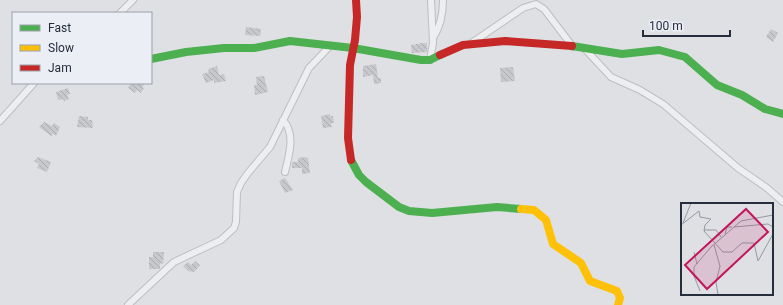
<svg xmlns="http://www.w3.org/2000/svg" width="783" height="305" font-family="Roboto,sans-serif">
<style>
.building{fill:url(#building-back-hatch)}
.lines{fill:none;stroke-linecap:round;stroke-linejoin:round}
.street-casing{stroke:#bdbec2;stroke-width:8}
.street{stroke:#edeef0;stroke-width:6}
.fast{stroke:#4caf50;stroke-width:8}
.slow{stroke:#ffc107;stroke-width:8}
.jam{stroke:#c62828;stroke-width:8}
.inset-road{fill:none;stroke:#9498a1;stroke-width:1}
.view{fill:#c2185b;fill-opacity:0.15;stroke:#c2185b;stroke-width:2}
.inset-edge{fill:none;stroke:#262d3c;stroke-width:2}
</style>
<defs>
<pattern id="building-back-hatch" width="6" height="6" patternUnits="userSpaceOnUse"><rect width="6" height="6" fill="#c6c8cc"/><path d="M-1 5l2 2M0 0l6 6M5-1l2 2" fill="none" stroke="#aaacb0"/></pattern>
</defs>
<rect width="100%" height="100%" fill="#dee0e4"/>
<path class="building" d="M246,27l15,2 -1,7 -15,-1z
M771,29l7,4 -5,9 -7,-5z
M422,43h5v9l-15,1 -1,-8z
M376,64l2,14h3v5l-7,1 -1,-9 -10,2v-11z
M217,66l2,9 5,-1 2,7 -12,2v-3l-8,3 -4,-9 7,-2 -1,-3z
M513,67l2,14 -14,1 -1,-14z
M264,76l4,16 -13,3 -1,-10h3l-1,-8z
M131,83h14l-3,4 2,1 -3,5 -4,-3 -2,3 -7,-5z
M68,88l2,6 -3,1 2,4 -5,2 -1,-2 -5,1 -2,-8z
M330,114v2h3l1,7h-3l1,4 -9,1 -2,-12z
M79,116l9,1v3h4l1,8 -16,-1z
M44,122l8,4 2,-3 6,4 -4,9 -3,-2 -2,2 -12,-9z
M38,157l13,5 -4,10 -10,-4 2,-4 -5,-3z
M305,157l3,1 2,15 -8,1v-6h-10v-6h6v-4z
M285,178l8,12 -8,3 -6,-12z
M153,252h11l-1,12 -3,-1v6h-11v-12h4z
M195,261l5,4 -6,7 -6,-1 -5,-5 5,-4 3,3z"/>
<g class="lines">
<g class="street-casing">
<path id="street" d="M120,13l13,-13
M433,38c8,-12 10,-24 10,-38
M470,44l53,-36 13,-4 8,5 29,38
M584,48l27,29 29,13 23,14 75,64 29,20 16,14
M430,60l3,-17 -2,-43
M283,120c13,14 6,35 2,52
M0,121l34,-38
M128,305l46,-43 47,-22 13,-12 2,-6 1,-30 4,-9 7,-10 22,-26 39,-79 21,-22"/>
</g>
<use href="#street" class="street"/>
<path class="fast" d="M572,46l50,8 37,-4 26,7 32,28 25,10 23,14 18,5
M151,59l35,-7 38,-4h30l36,-7 63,7 68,12h9l10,-5
M351,160l8,15 7,7 33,25 10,4 23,2 65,-6 24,2"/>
<path class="slow" d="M521,209l13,1 12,10 7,24 28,19 9,18 27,10 3,7 -2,7"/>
<path class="jam" d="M440,55l23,-10 42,-4 67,5
M351,160l-3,-22 2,-73 5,-25 2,-23 -1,-17"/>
</g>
<g transform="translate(681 203)">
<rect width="92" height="92" fill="#dee0e4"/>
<path class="inset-road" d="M2,20l8,-20M0,22l18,-14 1,6 11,2 -6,6 -1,6 19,21h9l10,-9h12l4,18 15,-27M53,24l34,-3 5,3M23,27h12l5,7M44,31l2,-7h5M33,42l6,21 -4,16 2,13M13,49l3,12M19,88l-6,-15v-9l17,-20 30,-26 32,-6"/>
<path class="view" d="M65,6l22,23 -61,57 -22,-24z"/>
<rect width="92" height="92" class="inset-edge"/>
</g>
<rect x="12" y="12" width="140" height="72" fill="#ebeef4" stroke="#9ca1aa"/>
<rect x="20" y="25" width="20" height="6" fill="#4caf50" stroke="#9ca1aa"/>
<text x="48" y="32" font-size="12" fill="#262d3c">Fast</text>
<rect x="20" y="45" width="20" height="6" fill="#ffc107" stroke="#9ca1aa"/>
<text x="48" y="52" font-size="12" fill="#262d3c">Slow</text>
<rect x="20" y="65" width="20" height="6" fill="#c62828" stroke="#9ca1aa"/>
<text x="48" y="72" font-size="12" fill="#262d3c">Jam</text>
<path d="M643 30v6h87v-6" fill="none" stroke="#262d3c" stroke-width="2"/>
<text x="649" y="30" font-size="12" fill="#262d3c" stroke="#ebeef4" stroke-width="3" paint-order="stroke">100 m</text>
</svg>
